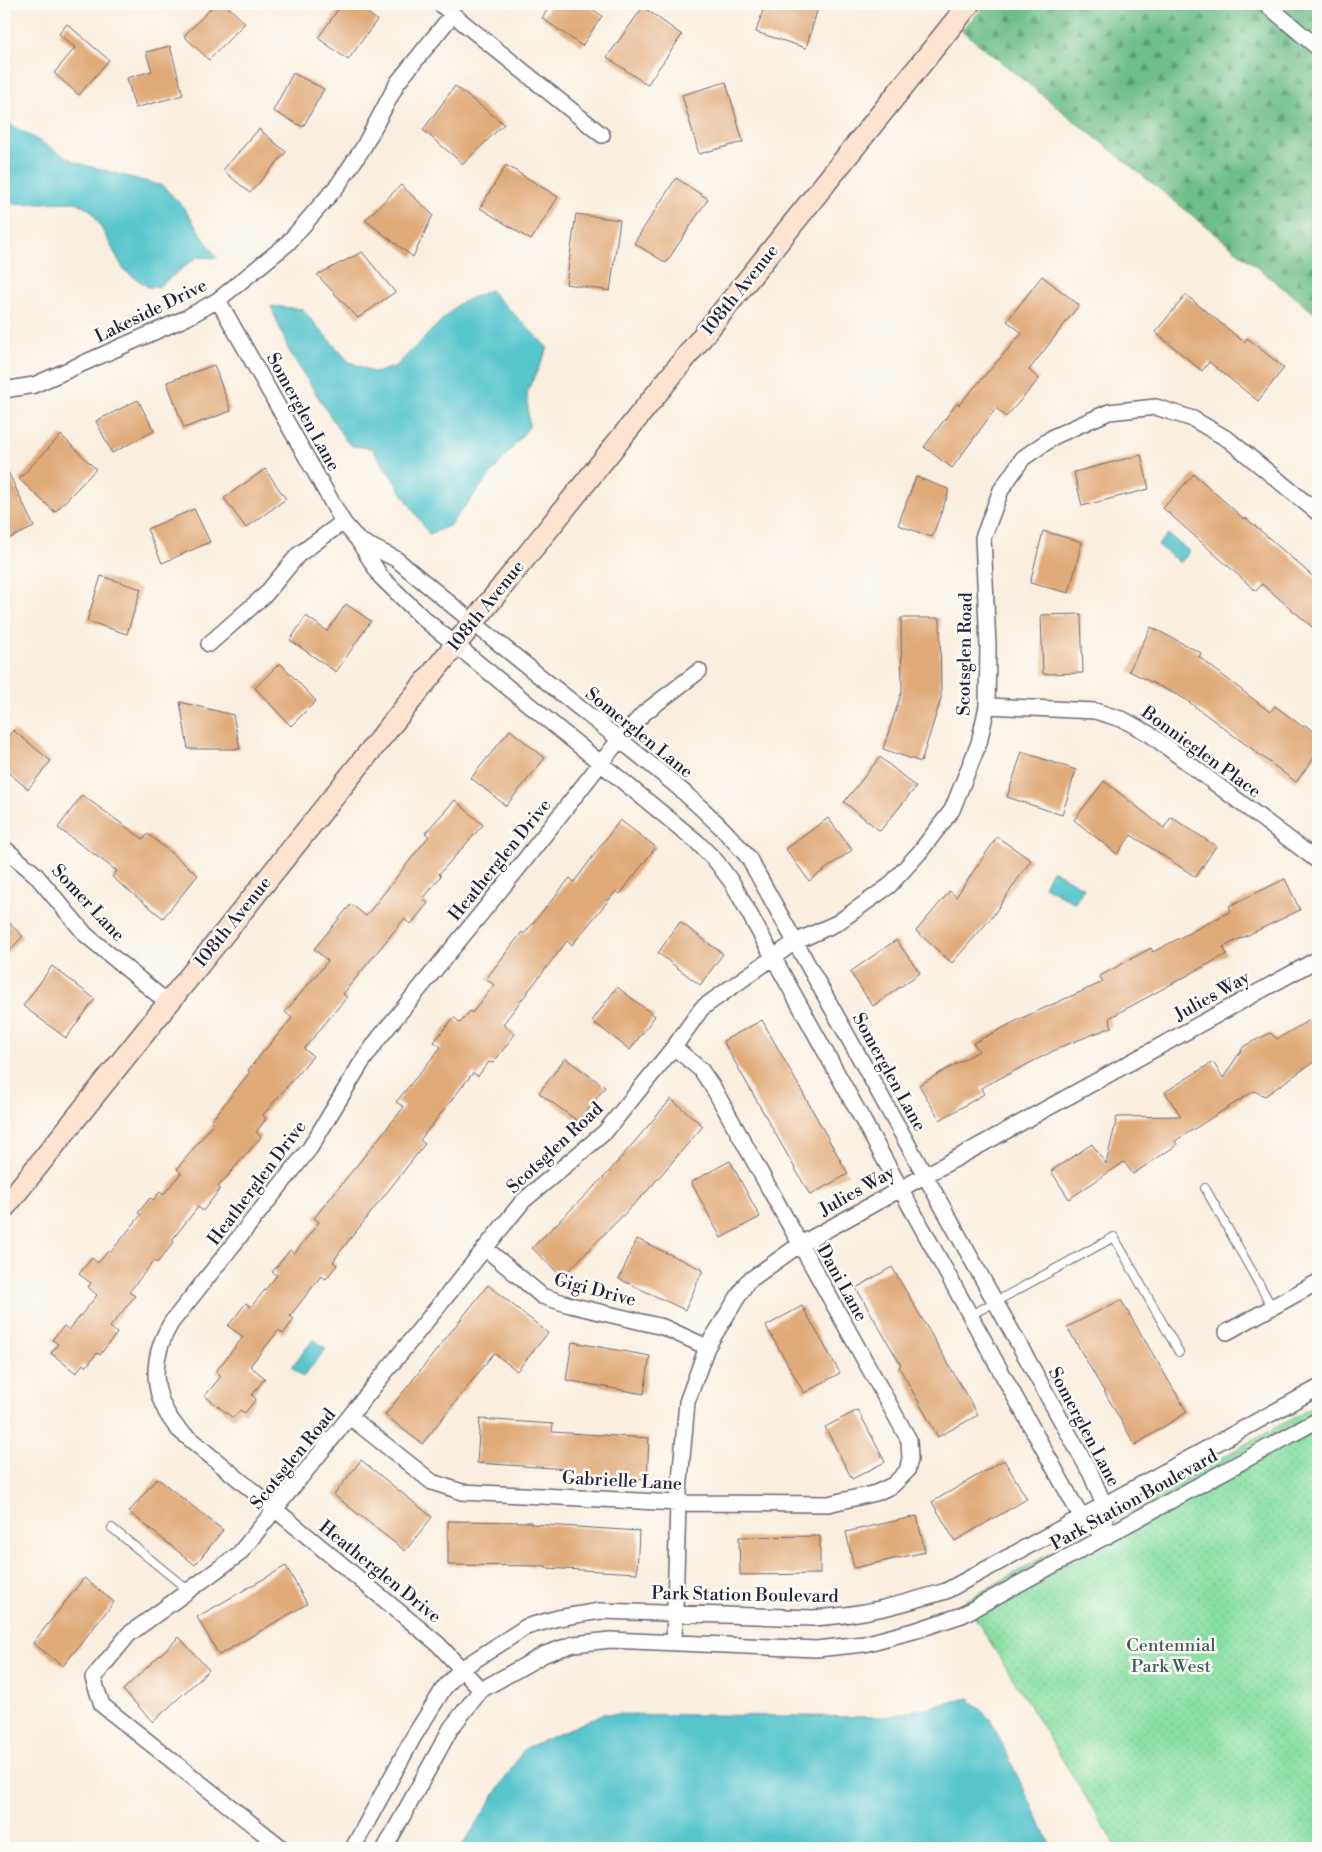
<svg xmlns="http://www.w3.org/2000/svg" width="1322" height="1852" font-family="'Libre Bodoni',serif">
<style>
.forest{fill:url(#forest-firs);stroke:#487062}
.park{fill:url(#park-dots);stroke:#54806f}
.water{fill:#57c5cc;stroke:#3c7484}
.building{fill:#e1ab79}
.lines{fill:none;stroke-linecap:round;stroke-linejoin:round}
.lane-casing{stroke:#6d6974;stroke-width:10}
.street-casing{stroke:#6d6974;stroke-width:18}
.secondary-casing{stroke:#6d6974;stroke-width:24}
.lane{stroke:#fff;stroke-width:8}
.street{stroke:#fff;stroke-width:15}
.secondary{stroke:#fde4d1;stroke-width:21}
.labels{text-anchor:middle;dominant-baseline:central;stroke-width:5;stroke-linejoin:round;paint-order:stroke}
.street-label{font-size:18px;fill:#22223b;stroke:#fdfcf7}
.park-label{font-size:18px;fill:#405b5a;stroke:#fdfcf7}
</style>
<defs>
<pattern id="forest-firs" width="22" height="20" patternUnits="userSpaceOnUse" patternTransform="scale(1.25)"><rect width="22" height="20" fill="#6dbe89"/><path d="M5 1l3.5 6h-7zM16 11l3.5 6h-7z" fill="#599a71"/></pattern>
<pattern id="park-dots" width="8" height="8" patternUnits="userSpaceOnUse" patternTransform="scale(1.25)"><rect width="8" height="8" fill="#87dfa3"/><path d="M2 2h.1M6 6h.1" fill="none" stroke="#74bf8d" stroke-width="1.8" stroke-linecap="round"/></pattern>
</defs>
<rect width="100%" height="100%" fill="#fdfcf7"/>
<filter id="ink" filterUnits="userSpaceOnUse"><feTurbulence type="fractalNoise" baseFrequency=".02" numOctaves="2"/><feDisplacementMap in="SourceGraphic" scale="10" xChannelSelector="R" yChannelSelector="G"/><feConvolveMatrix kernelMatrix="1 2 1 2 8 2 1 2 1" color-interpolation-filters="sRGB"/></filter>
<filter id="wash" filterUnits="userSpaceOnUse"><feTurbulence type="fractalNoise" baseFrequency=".0096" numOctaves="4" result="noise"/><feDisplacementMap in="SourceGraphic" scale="20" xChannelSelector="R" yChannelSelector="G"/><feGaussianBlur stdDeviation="1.12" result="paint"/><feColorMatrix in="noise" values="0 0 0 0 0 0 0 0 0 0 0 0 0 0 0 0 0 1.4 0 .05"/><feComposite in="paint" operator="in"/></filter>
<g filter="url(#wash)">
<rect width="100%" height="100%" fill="#f9eedf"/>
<path class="forest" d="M987,4h331v312l-357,-286z"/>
<path class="park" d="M1318,1404v444h-201l-152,-247z"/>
<path class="water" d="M4,121l73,42 86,23 20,21 34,51 -20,-1 -39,30h-10l-24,-17 -32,-59 -16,-9 -72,2z
M490,290l58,58 -21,44 2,35 -80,99 -20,8 -57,-86 -20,-2 -6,-5 -57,-90 -18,-45 31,3 46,52 27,12 21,-7 62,-62z
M1168,534l22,18 -10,11 -22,-18z
M1052,870l32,18 -9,15 -31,-17z
M314,1339l12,10 -23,28 -12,-10z
M969,1698l21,21 62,129h-591l63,-99 79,-35 283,3z"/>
<g id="blocks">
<path class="building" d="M215,4h10l20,19 -36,37 -25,-24z
M342,4h13l22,16 -29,40 -30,-22z
M551,4h34l17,12 -20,30 -40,-28z
M765,4h54l-13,44 -50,-16z
M643,7l39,28 -35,50 -40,-28z
M67,24l42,36 -30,35 -25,-22 21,-25 -16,-14z
M170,46l13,49 -48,13 -8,-30 25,-7 -6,-19z
M293,73l31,16 -21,38 -30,-16z
M726,82l17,60 -44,12 -17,-59z
M455,86l49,38 -41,40 -40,-34z
M259,129l27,23 -36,41 -27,-23z
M506,165l52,32 -27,43 -51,-32z
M676,178l32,21 -42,64 -32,-20z
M401,185l32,30 -20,42 -48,-37z
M576,214l44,6 -10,71 -44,-7z
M362,252l33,40 -37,26 -41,-43z
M1042,276l37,29 -50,65 10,9 -33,38 -10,-9 -44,60 -28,-21 33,-44 2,2 63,-72 -15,-12z
M1186,295l58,47 3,-4 37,30 -26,33 -49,-39 -7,9 -47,-39z
M214,365l17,46 -47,17 -17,-46z
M138,400l16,31 -42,22 -16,-32z
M61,435l35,34 -41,43 -36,-33z
M1141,455l8,34 -67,17 -8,-34z
M4,463l30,64 -30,14z
M265,469l21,30 -40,29 -22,-30z
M1194,474l50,45 2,-1 72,63v51l-56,-48 -6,7 -93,-83z
M916,477l32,12v5l-16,43 -34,-12z
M194,509l16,33 -48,21 -15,-34z
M1043,531l39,11 -13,51 -39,-10z
M101,576l40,13 -14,45 -40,-13z
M346,604l25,17 -35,51 -46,-32 16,-24 21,15z
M1081,614l2,59 -40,1 -2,-59z
M901,618h39l1,81 -20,63 -38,-13 19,-58z
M1151,627l50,26 -2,4 71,55 5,-6 28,21 2,-2 13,10v18l-22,29 -111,-83 -56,-28z
M280,663l36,38 -25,25 -36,-38z
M180,702l53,13 7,34h-52z
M13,730l38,31 -23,28 -24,-20v-28z
M510,730l35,28 -39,48 -35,-28z
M1022,752l54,18 -14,45 -55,-18z
M880,757l36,30 -36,44 -36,-29z
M1104,781l60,47 7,-11 45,29 -20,31 -65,-42 -14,19 -43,-34z
M82,795l61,44 5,-5 50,41 -35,43 -51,-41 5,-6 -59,-43z
M455,800l28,25 -44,49 2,2 -18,23 5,4 -17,21 -7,-5 -61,75 4,3 -43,52 9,7 -50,59 3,4 -10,13 5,5 -43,50 2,2 -17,22 -5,-4 -26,33 2,2 -17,21 -3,-2 -25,31 6,4 -25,31 7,6 -17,22 -3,-2 -11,14 -3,-3 -7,9 -25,-20 7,-9 -6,-4 12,-14 5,4 28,-35 -9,-8 3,-4 -12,-9 13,-16 6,5 10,-12 2,2 31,-38 -3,-2 12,-15 3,2 7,-8 3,3 18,-22 -4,-4 37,-46 -3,-2 39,-49 -2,-2 44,-52 -7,-6 43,-51 -14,-12 37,-45 15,12 63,-80 -4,-3z
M828,818l24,32 -43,31 -23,-32z
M620,820l36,27 -36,47 -4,-3 -44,54 -5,-4 -64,83 12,10 -22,29 -4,-1 -11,14 -5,-3 -53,67 5,4 -86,109 -6,9 4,3 -11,14 -5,-3 -31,40 4,3 -11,15 -4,-4 -25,31 -4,5 15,12 -13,17 4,4 -11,14 -5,-3 -7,8 -28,-22 16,-20 -5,-5 27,-34 -15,-11 18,-23 5,4 26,-32 -5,-3 18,-22 4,4 25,-32 -5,-4 90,-111 -8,-5 45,-55 -7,-5 20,-25 6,6 10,-12 2,2 22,-28 -8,-6 36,-47 2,2 46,-56 4,4z
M997,837l34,23 -39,57 -40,46 -36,-32 34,-40 6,6z
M1285,879l15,31 -77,37 4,7 -118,64 3,9 -49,19 -82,42 3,6 -44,26 -21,-35 60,-34 -6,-8 51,-26 79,-35 -3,-6 51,-28 2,4 78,-41 -2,-5z
M4,918l19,18 -19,21z
M680,922l43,32 -23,31 -42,-32z
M896,940l24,33 -47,33 -23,-34z
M52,966l43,33 -29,39 -43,-32z
M617,987l38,29 -25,34 -38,-29z
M1318,1015v44l-53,37 -11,-5 -79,50 2,4 -44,29 -9,-12 -55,37 -18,-28 41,-27 14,20 11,-47 64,-1 -16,-24 48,-30 10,16 21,-32 26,-13 7,6z
M762,1020l86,154 -38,21 -87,-154z
M565,1058l40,29 -26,35 -40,-29z
M671,1099l32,27 -54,63 -87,88 -30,-29 75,-74z
M730,1161l30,56 -39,21 -30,-56z
M637,1239l66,31 -18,40 -66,-31z
M892,1267l86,148 -40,22 -39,-70 2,-2 -45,-77z
M488,1285l60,48 -31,38 -23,-18 -72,91 -37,-29z
M1121,1300l66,112 -52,33 -68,-118z
M802,1306l38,67 -36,20 -38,-67z
M572,1342l78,14 -6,38 -78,-14z
M858,1410l27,52 -33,17 -27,-52z
M480,1419l73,5 -1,8 97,6 -2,41 -81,-5 1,-5 -90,-6z
M361,1460l71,57 -27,34 -71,-56z
M1004,1460l23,39 -72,42 -23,-39z
M157,1478l66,52 -28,35 -66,-53z
M917,1516l8,36 -71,16 -8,-36z
M448,1521l83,1v2l108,7 -2,42 -91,-5v-2l-98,-1z
M820,1536v38l-80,1 -1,-38z
M286,1566l21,38 -88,51 -22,-38z
M84,1578l30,24 -51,64 -30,-23z
M179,1637l30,33 -56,52 -30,-32z"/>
</g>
</g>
<g filter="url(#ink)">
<use href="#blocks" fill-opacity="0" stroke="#6d6974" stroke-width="1"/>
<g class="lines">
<g class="lane-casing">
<path id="lane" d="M1205,1188l67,119
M971,1315l143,-78 65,115
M112,1528l76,62"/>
</g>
<g class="street-casing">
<path id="street" d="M440,4l162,131
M1266,4l52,44
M218,300l125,222 15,18 23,37 43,42 272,222 20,20 17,23 348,633 25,20
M4,390l30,-5 152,-67 32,-18 69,-56 51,-59 25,-37 35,-66 55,-68
M360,541l36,18c66,55 133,109 200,162 53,42 109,84 152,136l343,617 13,31 2,32
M209,644l56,-49 33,-40 45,-33
M987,706l108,5 29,9 27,15 167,126
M4,848l31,26 51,61 82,68
M485,1248l57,48 28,9 93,22 44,20
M1227,1332l91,-50
M350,1417l82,65 30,10 216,11 150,1 48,-11 17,-8 14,-14 3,-12 -1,-19 -195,-351 -13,-19 -27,-23
M674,1643l4,-140 9,-101 20,-55 40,-65 52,-37 519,-286
M481,1690l-43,-46 -259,-214c-28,-32 -30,-70 -8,-107l139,-175 50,-83 19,-27 141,-172 99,-126 25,-27 55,-42
M282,1848l-180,-143 -9,-27 36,-44 110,-80 284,-353 82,-69 69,-85 28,-39 93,-66 42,-19 52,-37 30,-33 33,-43 27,-67 8,-37 1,-60 -5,-108 18,-48 22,-32 32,-22 54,-24 47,-5 37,12 36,21 89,73
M353,1848l61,-112 30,-48 17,-19 65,-42 32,-9 42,-7 213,7c51,-3 85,-13 133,-27l372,-203
M385,1848l66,-120 30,-38 64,-36 29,-10 36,-4 206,9 48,-5 53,-14 45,-15 356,-195"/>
</g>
<g class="secondary-casing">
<path id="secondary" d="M4,1208l965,-1204"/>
</g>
<use href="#lane" class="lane"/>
<use href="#street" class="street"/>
<use href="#secondary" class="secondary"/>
</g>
</g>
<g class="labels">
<g class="street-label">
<text transform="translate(740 290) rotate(-51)">108th Avenue</text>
<text transform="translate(151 311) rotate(-26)">Lakeside Drive</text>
<text transform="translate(303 412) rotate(61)">Somerglen Lane</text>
<text transform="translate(486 606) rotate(-51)">108th Avenue</text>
<text transform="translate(965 654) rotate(-89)">Scotsglen Road</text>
<text transform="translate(639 733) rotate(39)">Somerglen Lane</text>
<text transform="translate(1201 752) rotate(36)">Bonnieglen Place</text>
<text transform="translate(500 860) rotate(-51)">Heatherglen Drive</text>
<text transform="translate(88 903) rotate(47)">Somer Lane</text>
<text transform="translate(233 922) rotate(-51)">108th Avenue</text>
<text transform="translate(1212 996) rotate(-29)">Julies Way</text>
<text transform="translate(889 1072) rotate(61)">Somerglen Lane</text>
<text transform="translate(555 1148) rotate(-43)">Scotsglen Road</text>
<text transform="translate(257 1183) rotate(-53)">Heatherglen Drive</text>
<text transform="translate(857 1191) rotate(-29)">Julies Way</text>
<text transform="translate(842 1283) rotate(61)">Dani Lane</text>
<text transform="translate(595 1290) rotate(15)">Gigi Drive</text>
<text transform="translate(1084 1427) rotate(62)">Somerglen Lane</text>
<text transform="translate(293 1459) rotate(-51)">Scotsglen Road</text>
<text transform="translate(622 1481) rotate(3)">Gabrielle Lane</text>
<text transform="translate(1134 1500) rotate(-29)">Park Station Boulevard</text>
<text transform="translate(380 1572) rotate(39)">Heatherglen Drive</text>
<text transform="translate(745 1595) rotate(1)">Park Station Boulevard</text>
</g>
<g class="park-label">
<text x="1171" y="1645">Centennial<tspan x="1171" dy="21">Park West</tspan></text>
</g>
</g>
<rect width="1322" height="1852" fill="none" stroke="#fdfcf7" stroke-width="20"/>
</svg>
